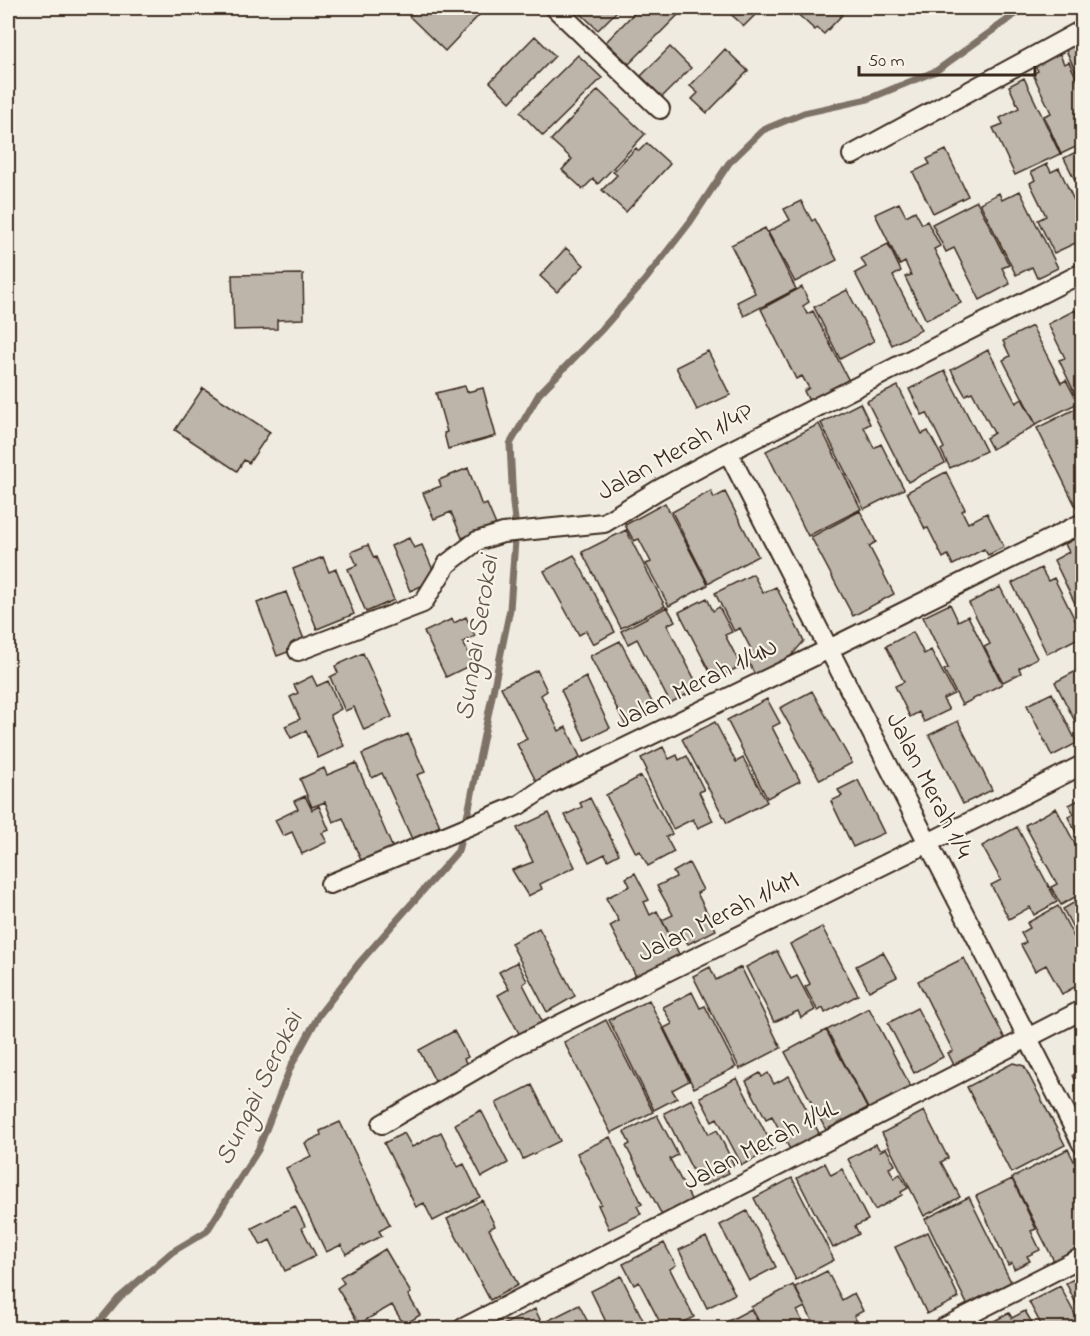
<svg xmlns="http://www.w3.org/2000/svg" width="1090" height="1336" font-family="'Indie Flower',sans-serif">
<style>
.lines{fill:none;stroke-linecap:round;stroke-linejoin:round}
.stream{stroke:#7e7266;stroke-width:7}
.building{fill:#bdb5aa;stroke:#3b2a1e;stroke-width:1.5}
.minor-casing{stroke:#3b2a1e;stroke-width:22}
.minor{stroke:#f7f3e8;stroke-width:18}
.labels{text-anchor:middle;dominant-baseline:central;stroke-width:4.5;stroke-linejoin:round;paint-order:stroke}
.street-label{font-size:26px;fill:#3b2a1e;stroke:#f7f3e8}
.water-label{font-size:27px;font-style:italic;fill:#625448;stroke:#f7f3e8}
</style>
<rect width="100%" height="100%" fill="#efebe0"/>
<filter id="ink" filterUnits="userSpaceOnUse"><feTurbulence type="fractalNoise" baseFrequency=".0167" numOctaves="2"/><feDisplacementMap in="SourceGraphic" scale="12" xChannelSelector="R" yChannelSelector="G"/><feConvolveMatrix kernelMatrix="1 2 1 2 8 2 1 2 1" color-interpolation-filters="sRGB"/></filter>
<g filter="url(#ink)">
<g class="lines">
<path class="stream" d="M94,1328l24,-29 54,-47 35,-21 51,-81 33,-84 28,-51 41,-53 98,-111 11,-43 41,-199 6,-82 -3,-23 -3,-60 29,-50 64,-66 42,-48 45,-58 39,-59 34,-33 41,-17 64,-14 68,-28 88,-63"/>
</g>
<path class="building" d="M417,8h60l5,4 -37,39 -36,-35z
M575,8h45l-22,22z
M639,8h46l-56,56 -23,-22z
M724,8h38l-18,18z
M791,8h46l-1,1 6,6 -18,19 -7,-6 -2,2z
M535,36l20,20 -45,46 -20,-20z
M1082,40v45l-17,-37z
M670,47l21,21 -29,29 -21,-21z
M725,49l23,22 -41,42 -15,-14 6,-6 -8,-7z
M1058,50l6,14 5,-2 13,28v54l-21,10 -17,-38 7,-3 -18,-39 5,-3 -5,-9z
M578,55l24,23 -59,58 -23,-24z
M1024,78l36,76 -45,21 -22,-47 10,-4 -3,-6 19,-10 -10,-22z
M598,90l47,44 -47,50 -5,-5 -10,10 -21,-19 10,-11 -21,-19z
M647,143l23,21 -44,48 -24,-22 15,-15 -4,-3 23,-24 3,3z
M1082,149v32l-5,3 -13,-26z
M946,150l22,46 -35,17 -20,-41 17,-8 -3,-5z
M1047,164l4,8 8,-4 23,50v22l-28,13 -16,-33 8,-4 -16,-33 5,-3 -4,-8z
M1020,191l38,77 -21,10 -5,-11 -16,8 -36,-72 19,-10 3,7z
M801,201l11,20 3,-2 22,41 -42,22 -27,-50 22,-12 -6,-11z
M977,201l32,64 -7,3 8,16 -30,16 -26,-52 -8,4 -14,-28z
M899,203l7,13 9,-5 7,13 5,-3 13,25 -6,3 27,54 -35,17 -21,-43 6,-2 -6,-13 -5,3 -25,-51z
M765,228l31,61 -52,27 -7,-14 18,-9 -24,-48z
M888,244l13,27 -8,5 28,54 -29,15 -37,-72 11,-6 -5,-9z
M566,248l18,17 -27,27 -17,-16z
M303,274l1,45 -27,1v9l-43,1 -2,-55z
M802,287l7,15 -6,4 4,8 6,-3 36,70 -40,20 -5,-10 5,-3 -7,-12 -6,3 -35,-70z
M847,290l27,51 -34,18 -26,-52z
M1075,310l7,16v72l-4,2 -19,-40 6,-2 -17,-34z
M1032,326l29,57 5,-3 12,23 -42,21 -33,-64 7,-4 -7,-15z
M988,350l28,53 6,-4 14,26 -44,24 -6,-11 8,-5 -22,-41 -7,3 -14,-25z
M708,351l22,44 -33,15 -21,-43z
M945,371l41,80 -36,17 -9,-18 3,-2 -17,-35 -5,2 -13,-26z
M465,386l2,6 16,-4 13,48 -48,13 -4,-16 3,-1 -11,-39z
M898,386l24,48 6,-3 17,32 -37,19 -41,-81z
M203,388l67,44 -21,31 -5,-3 -7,11 -62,-41z
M860,403l10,21 -6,3 10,21 7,-4 23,45 -40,20 -43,-86z
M1079,407l3,6v96l-4,2 -41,-83z
M819,424l42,85 -53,27 -42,-85z
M468,468l14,38 5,-2 9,21 -34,13 -11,-26 -17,7 -11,-26 18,-7 -2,-6z
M946,472l19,37 -3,2 6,12 19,-10 17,34 -16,8 -4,-6 -31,16 -5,-10 -5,3 -15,-30 -3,1 -18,-37z
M711,491l3,7 11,-6 33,64 -50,27 -36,-71z
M665,503l43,82 -39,21 -23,-42 5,-2 -12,-23 -5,2 -9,-16z
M860,511l16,31 -7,4 25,48 -41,22 -42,-79z
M626,530l39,76 -44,22 -39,-76z
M1082,535v83l-28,-58 15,-8 -4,-8z
M409,538l5,10 8,-3 15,34 -27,12 -19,-45z
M368,545l6,13 2,-1 18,43 -28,12 -18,-43 9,-4 -6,-13z
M574,555l41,77 -22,12 -7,-13 -7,4 -35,-64z
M323,557l6,15 7,-3 18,45 -37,15 -24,-60z
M1041,568l7,13 6,-3 28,56v2l-35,18 -35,-71z
M753,574l10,19 13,-6 28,54 -13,15 -36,19 -10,-20 7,-4 -12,-23 -6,3 -19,-38z
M1000,587l37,71 -18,10 2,5 -18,9 -19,-35 6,-3 -21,-41z
M286,592l20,53 -29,11 -20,-53z
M707,598l6,13 6,-4 13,25 -7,3 16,31 -27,14 -35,-68z
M950,604l8,17 10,-5 34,68 -40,21 -18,-35 4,-2 -25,-51z
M667,607l8,14 -8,4 32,63 -29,15 -33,-64 -9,5 -7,-13z
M466,617l9,19 -12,6 10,22 -27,13 -22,-45 28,-13 2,4z
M913,632l11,22 7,-4 23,44 -11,5 6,11 -25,12 -5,-10 -9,5 -15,-31 9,-4 -18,-36z
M620,641l35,67 -30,16 -35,-68z
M363,653l29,64 -28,13 -10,-23 -9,4 -15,-34 8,-4 -3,-7z
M1082,668v67l-27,-53z
M537,670l10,21 -6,4 18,36 7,-4 15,32 -45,22 -19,-37 10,-5 -26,-52z
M312,676l5,10 11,-5 13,28 -11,6 14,31 -26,12 -12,-27 -15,7 -6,-12 15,-7 -10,-22 8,-4 -4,-8z
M586,677l24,51 -25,12 -24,-50z
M812,691l40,72 -32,17 -40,-72z
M1052,693l25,50 -25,13 -25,-51z
M767,699l13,24 -8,4 28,54 -33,17 -40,-78z
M958,721l34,69 -29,14 -34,-69z
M715,722l21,40 7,-4 24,44 -40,21 -45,-84z
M408,734l17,38 -8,3 23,51 -28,13 -30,-66 -10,5 -10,-24z
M663,747l6,12 8,-4 2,5 8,-4 17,34 -5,2 14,29 -15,7 -5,-9 -20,10 -28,-58 2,-1 -6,-12z
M356,763l38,88 -31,14 -20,-47 -10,4 -8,-20 -13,5 -12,-28 24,-11 3,7z
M641,776l31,58 -6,3 8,15 -26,14 -8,-15 -4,2 -30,-58z
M858,780l26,53 -31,14 -22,-46 11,-5 -4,-6z
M305,796l7,14 7,-4 10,24 -7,3 5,9 -25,12 -10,-22 -9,4 -8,-16 23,-11 -4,-8z
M590,798l29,56 -11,6 -3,-6 -16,8 -24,-47 17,-8 -2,-4z
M1082,798v41l-2,1 -12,-23 6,-3 -5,-9z
M1056,808l26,49v36l-21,12 -10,-18 6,-3 -32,-59z
M549,813l26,54 -35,17 2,5 -14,7 -16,-26 21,-8 -16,-34z
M1017,827l40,75 -23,13 -4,-8 -21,12 -18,-34 10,-5 -19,-34z
M689,863l14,27 -6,3 19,37 -28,14 -4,-7 -10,6 -12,-23 11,-5 -16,-29 19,-9 -3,-5z
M635,873l14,27 -5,2 6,13 7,-4 24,47 -43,22 -28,-54 9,-5 -13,-23 24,-12 -4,-8z
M1082,898v37l-4,2 -15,-28z
M1058,906l24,47v30l-20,11 -16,-29 -11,6 -14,-26 5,-3 -5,-9 9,-5 -3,-5z
M822,927l36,68 -33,18 -2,-5 -5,3 -13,-24 5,-3 -20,-40z
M539,928l36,68 -28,16 -36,-69z
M777,951l14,28 6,-3 18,34 -14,8 -3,-7 -24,11 -28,-55z
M883,952l14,25 -28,14 -13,-25z
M964,958l41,81 -51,26 -6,-12 5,-2 -35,-70z
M517,962l10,19 -4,3 20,39 -23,12 -22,-40 11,-6 -10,-17z
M710,967l6,13 25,-13 40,81 -41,21 -47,-93z
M692,992l8,16 5,-2 31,61 -42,21 -30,-60 8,-4 -9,-17z
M649,1000l40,81 -17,9 5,8 -23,12 -45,-90z
M869,1008l43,81 -42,23 -43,-82z
M917,1008l26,49 -29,16 -26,-50z
M606,1020l47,92 -42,21 -47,-91z
M826,1030l41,78 -41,22 -41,-78z
M454,1031l14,26 -4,2 5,9 -32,17 -18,-35z
M1013,1063l11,3 41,79 -54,28 -44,-86z
M1082,1070v23l-9,-18z
M760,1073l2,4 6,-4 6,11 15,-8 31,59 -29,16 -19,-35 -6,3 -20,-38z
M737,1078l37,71 -32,16 -25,-47 -5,3 -12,-24z
M532,1085l28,56 -37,18 -27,-56z
M692,1099l17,35 8,-4 17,35 -7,4 2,4 -28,14 -37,-74z
M481,1110l27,53 -26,14 -27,-53z
M924,1111l24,47 -7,4 19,35 -36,19 -42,-83z
M657,1115l21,40 -8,4 23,44 -29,16 -38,-73 4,-2 -6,-12z
M340,1122l50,103 -11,6 3,5 -36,18 -5,-9 -15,7 -40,-84 25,-12 -6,-13 16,-8 -1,-4z
M441,1132l17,35 6,-3 16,33 -47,24 -9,-18 -8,4 -32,-64 20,-10 8,14z
M610,1137l32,67 -5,2 4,8 -32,15 -11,-24 3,-1 -24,-51z
M876,1144l4,7 6,-3 9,17 -6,3 5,10 6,-4 8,14 -7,4 1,3 -27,15 -27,-51z
M1068,1149l14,28v69l-28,15 -42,-83z
M825,1163l6,12 11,-6 26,51 -13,6 4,8 -26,14 -36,-70z
M792,1178l42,82 -38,20 -42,-82z
M1012,1179l24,50 -5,2 9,19 -13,6 3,5 -16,8 -2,-6 -4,2 -32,-69z
M969,1197l42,85 -44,22 -42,-85z
M482,1200l13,26 -6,3 29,56 -28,15 -43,-81z
M295,1206l10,20 -3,2 14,28 -31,15 -15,-31 -9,5 -9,-17z
M747,1211l29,56 -27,14 -29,-56z
M928,1232l31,66 -32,16 -32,-67z
M706,1237l29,57 -28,14 -28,-58z
M664,1243l12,22 -6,4 24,48 -23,11h-8l-24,-46 -5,3 -11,-21z
M385,1249l26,44 -3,2 12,20 -16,10 -12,-20 -33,19 -22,-36 7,-5 -4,-6z
M827,1271l15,29 12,-7 9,18 -9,5 6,12h-36l-1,-2 -7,2 -21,-41z
M1082,1275v41l-16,-33z
M621,1276l26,52h-38l-18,-37z
M793,1285l12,22 -8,4 9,17h-36l-3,-3 -5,2 -11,-20z
M1060,1286l22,42h-39l-14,-26z
M579,1305l12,23h-45l-3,-5z
M535,1309l9,19h-47z
M751,1309l10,19h-44v-1z
M1025,1311l10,17h-54l28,-15 3,5z"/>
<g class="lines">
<g class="minor-casing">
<path id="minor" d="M555,8l105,101
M852,155l230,-125
M728,452l354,692
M298,651l125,-48 24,-39 30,-23 26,-8 101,-10 54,-33 70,-38 354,-179
M330,884l189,-79 31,-21 279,-135 253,-126
M382,1124l134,-78 412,-203 154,-78
M463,1328l619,-318
M943,1328l139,-71"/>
</g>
<use href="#minor" class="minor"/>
</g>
</g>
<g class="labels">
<g class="street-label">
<text transform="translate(676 453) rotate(-29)">Jalan Merah 1/4P</text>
<text transform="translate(697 685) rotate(-26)">Jalan Merah 1/4N</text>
<text transform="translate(928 786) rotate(63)">Jalan Merah 1/4</text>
<text transform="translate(719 918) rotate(-26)">Jalan Merah 1/4M</text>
<text transform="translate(761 1146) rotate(-27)">Jalan Merah 1/4L</text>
</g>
<g class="water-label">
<text transform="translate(478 638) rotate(-81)">Sungai Serokai</text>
<text transform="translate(260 1089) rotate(-64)">Sungai Serokai</text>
</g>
</g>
<rect width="1090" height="1336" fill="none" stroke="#f7f3e8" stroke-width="30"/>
<rect x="15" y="15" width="1060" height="1306" fill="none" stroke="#3b2a1e" stroke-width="2" filter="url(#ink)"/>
<path d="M859 66v9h176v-9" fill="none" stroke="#3b2a1e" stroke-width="3"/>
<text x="868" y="66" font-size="18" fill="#3b2a1e" stroke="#f7f3e8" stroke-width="4.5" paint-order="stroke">50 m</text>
</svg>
